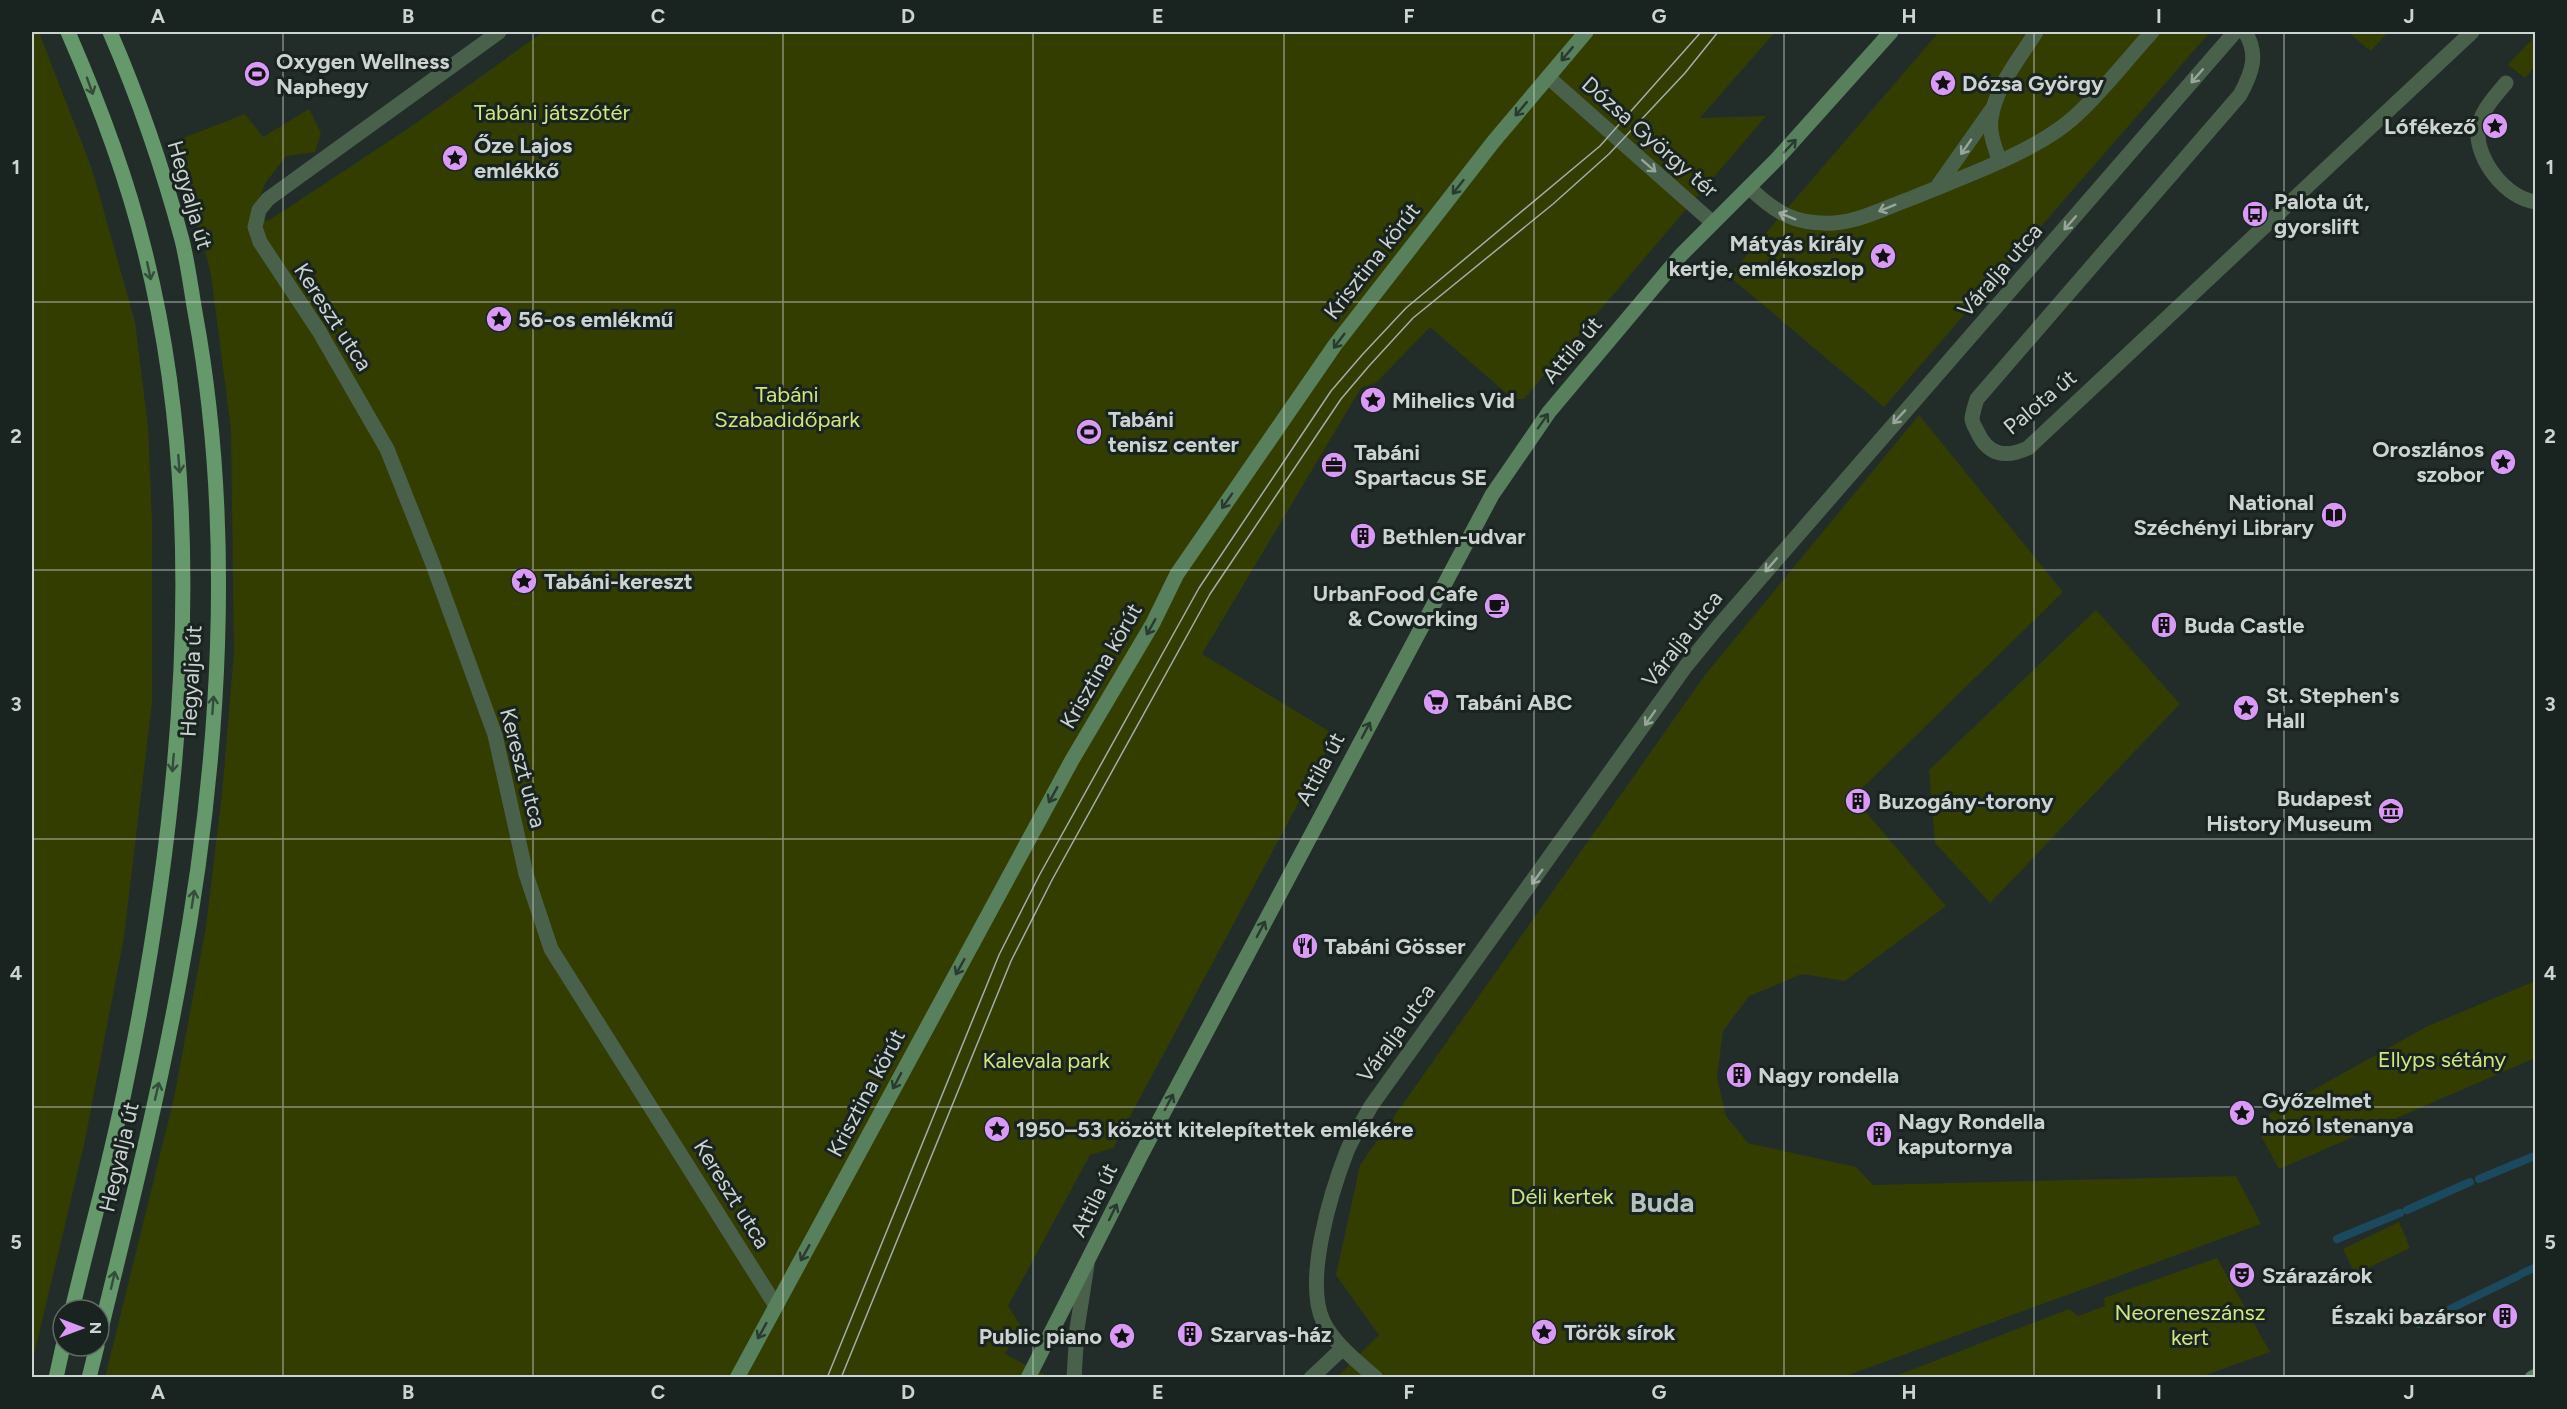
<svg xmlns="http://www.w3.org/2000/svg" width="2567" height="1409" font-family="Figtree,sans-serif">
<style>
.green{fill:#333d00}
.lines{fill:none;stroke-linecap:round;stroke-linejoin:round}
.stream{stroke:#1b495e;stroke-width:8}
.street{stroke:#49614b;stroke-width:15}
.secondary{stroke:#59805d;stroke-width:15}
.primary{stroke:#65986b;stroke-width:15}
.tram{stroke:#a5adaa;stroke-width:1.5}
.oneway{stroke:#293a2f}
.oneway2{stroke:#98a59b}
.oneway3{stroke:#344c3a}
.grid{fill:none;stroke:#ccd3d1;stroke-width:1.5;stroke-opacity:0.55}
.labels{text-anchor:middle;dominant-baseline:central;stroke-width:6;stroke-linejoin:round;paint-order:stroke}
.poi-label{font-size:22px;font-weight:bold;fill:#ccd3d1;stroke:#192320;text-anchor:start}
.park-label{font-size:22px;fill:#cfe67f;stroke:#192320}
.street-label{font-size:22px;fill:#ccd3d1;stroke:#192320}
.district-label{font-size:28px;font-weight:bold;fill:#b5c2be;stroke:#192320}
.neatline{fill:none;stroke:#ccd3d1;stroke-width:2}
.grid-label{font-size:20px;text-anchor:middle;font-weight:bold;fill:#ccd3d1}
</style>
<rect width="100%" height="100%" fill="#222d2a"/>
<path class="green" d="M32,32h6l2,3 52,134 43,153 13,105 4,94v181l-28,235 -40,208 -52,218z
M543,32h1232l-75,86 66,-2 -242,283h-11l-83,-72 -54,56 -15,5 -159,266 133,81 -222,413 -23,7 -82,151 12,19 -15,29 44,23 -944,1 69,-280 32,-171 16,-133 12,-141 -3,-224 -20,-154 -8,-34 -30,-88 10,-15 62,-24 18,23 46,-28 12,24 -6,19 -29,4 -20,26 -14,33 16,6 141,-93z
M1939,32h271l-326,375 -155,-131z
M2348,32h40l-17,19z
M2535,36v30l-10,12 -17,-13z
M1919,415l144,177 -210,205 93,109 -101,75 -43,-7 -53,22 -26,35 -6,46 9,39 22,27 108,24 17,18 363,-9 25,48 -418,153 -507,1 43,-43 -43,-60 24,-110 345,-490z
M2096,610l84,94 -190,199 -55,-60 -6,-73z
M2535,981v77l-256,111 -18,-33 14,-9 -7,-12 158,-88z
M2399,1222l11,26 -55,26 -12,-25z
M2217,1258l53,94 -70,25h-307l176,-68 9,7 27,-10 -1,-8z"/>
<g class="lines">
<path class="stream" d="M2479,1179l53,-22
M2407,1210l63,-28
M2337,1239l63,-26
M2521,1274l15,-7
M2419,1324l99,-48"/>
<path class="street" d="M499,32l-231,167 -9,11 -4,17 5,15 59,89 68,118 45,113 63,173 31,139 25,75 225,357
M2245,32c14,22 7,41 -5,63l-263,304c-2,6 -4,13 -5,19 0,5 3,9 5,13 11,25 29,27 51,17l444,-416
M1548,77l164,145
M2506,83c-10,12 -28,31 -28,48 -2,28 28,68 58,71
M1999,160c-4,-13 -10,-27 -8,-41 4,-32 29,-61 45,-87
M1749,187c26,26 47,38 85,36 27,-2 53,-16 78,-25 48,-20 121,-45 160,-79 29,-25 54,-59 80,-87
M1937,187l55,-78
M1074,1378l3,-49 10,-64
M1311,1378l32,-30
M1376,1378c-19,-17 -42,-34 -53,-57 -19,-41 8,-129 24,-170 7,-16 16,-30 24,-45l315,-440 31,-38 518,-596"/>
<path class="secondary" d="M737,1378l335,-618 81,-137 24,-49 158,-229 159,-204 92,-109
M1028,1378l114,-225 350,-658 57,-83 132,-157 96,-96 114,-127
M2532,1378l4,-2"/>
<path class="primary" d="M68,32c30,69 58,142 76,216 69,269 36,576 -20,845 -15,73 -35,145 -52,217
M99,1337c29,-119 59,-238 81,-359 40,-215 55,-450 15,-666 -4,-23 -7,-48 -13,-72 -19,-71 -43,-141 -72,-208
M56,1378l7,-32
M89,1378l8,-32"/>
<path class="tram" d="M827,1378l172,-423 41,-81 159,-286 132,-197 31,-36 44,-47 194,-162 101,-114
M841,1378l170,-417 41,-81 158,-286 131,-195 28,-33 44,-48 140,-114 56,-50 76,-81 33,-41"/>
</g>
<defs><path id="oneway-shaft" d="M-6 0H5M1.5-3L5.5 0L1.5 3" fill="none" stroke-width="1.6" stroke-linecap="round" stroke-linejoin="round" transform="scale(1.5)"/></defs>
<g class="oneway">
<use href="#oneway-shaft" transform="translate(1567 54) rotate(130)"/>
<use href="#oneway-shaft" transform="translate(1521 109) rotate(130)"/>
<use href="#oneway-shaft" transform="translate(1790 146) rotate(-47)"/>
<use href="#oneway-shaft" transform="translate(1458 187) rotate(128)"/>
<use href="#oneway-shaft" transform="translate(1339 341) rotate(127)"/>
<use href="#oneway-shaft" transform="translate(1543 421) rotate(-55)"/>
<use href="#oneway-shaft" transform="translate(1227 501) rotate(125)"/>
<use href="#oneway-shaft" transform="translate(1151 627) rotate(119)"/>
<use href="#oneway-shaft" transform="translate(1366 730) rotate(-62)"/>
<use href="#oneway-shaft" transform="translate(1053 795) rotate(119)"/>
<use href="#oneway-shaft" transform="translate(1261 929) rotate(-62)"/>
<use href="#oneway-shaft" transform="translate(960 967) rotate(119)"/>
<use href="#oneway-shaft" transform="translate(897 1081) rotate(118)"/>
<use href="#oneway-shaft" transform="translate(1169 1102) rotate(-62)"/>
<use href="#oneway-shaft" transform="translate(1113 1212) rotate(-64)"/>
<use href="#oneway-shaft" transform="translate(805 1253) rotate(119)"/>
<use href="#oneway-shaft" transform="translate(762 1331) rotate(119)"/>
</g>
<g class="oneway2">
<use href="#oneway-shaft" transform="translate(2197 76) rotate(131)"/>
<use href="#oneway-shaft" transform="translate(1966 147) rotate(125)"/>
<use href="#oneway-shaft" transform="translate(1649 166) rotate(41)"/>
<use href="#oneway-shaft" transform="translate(1887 208) rotate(158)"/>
<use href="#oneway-shaft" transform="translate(1787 216) rotate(-158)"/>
<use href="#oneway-shaft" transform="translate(2070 223) rotate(131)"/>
<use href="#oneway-shaft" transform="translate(1899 417) rotate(133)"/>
<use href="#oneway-shaft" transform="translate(1771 565) rotate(131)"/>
<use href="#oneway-shaft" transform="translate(1650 718) rotate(125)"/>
<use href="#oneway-shaft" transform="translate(1537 877) rotate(126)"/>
</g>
<g class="oneway3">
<use href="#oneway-shaft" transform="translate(90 86) rotate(70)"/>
<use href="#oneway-shaft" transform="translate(149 271) rotate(78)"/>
<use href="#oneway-shaft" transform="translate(179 464) rotate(85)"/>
<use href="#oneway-shaft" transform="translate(213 705) rotate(-86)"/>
<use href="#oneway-shaft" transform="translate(173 763) rotate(95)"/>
<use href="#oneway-shaft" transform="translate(193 899) rotate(-81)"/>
<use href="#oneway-shaft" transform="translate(157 1091) rotate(-77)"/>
<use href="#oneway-shaft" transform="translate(113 1280) rotate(-77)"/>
</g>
<path class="grid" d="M283,32v1346M533,32v1346M783,32v1346M1033,32v1346M1284,32v1346M1534,32v1346M1784,32v1346M2034,32v1346M2284,32v1346M32,302h2504M32,570h2504M32,839h2504M32,1107h2504"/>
<defs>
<g id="stadium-disc" transform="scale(1.35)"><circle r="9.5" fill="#d99af7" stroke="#192320"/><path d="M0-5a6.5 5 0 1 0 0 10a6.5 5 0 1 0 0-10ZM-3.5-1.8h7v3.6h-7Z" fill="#111"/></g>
<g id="sight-disc" transform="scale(1.35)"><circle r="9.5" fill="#d99af7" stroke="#192320"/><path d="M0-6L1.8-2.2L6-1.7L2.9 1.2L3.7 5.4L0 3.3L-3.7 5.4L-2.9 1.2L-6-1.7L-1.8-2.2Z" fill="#111"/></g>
<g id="bus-disc" transform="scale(1.35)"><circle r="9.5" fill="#d99af7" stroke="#192320"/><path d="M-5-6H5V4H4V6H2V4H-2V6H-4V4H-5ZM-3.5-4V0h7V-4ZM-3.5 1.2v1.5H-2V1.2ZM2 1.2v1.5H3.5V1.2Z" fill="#111"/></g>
<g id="office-disc" transform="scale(1.35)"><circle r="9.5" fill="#d99af7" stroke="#192320"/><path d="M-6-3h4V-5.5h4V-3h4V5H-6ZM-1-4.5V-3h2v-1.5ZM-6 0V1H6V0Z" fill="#111"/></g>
<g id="library-disc" transform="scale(1.35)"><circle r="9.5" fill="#d99af7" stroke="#192320"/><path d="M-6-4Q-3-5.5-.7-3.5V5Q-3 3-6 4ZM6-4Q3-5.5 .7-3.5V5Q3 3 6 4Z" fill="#111"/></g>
<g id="building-disc" transform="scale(1.35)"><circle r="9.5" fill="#d99af7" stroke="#192320"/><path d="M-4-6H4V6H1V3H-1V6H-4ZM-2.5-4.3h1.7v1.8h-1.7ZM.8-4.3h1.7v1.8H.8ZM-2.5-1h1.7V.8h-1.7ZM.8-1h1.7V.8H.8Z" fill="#111"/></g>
<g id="cafe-disc" transform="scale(1.35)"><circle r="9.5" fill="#d99af7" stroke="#192320"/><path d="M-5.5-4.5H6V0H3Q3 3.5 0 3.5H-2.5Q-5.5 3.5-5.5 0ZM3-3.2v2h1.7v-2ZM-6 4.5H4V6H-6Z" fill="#111"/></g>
<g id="supermarket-disc" transform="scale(1.35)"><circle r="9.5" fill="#d99af7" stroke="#192320"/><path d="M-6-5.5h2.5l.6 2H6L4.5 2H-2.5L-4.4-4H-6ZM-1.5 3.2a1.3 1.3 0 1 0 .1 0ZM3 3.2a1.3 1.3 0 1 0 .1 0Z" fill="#111"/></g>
<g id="museum-disc" transform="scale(1.35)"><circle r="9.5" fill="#d99af7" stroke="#192320"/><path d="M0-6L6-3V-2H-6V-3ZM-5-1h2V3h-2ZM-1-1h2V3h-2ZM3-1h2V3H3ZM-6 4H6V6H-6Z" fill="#111"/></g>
<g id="restaurant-disc" transform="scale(1.35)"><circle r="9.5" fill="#d99af7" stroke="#192320"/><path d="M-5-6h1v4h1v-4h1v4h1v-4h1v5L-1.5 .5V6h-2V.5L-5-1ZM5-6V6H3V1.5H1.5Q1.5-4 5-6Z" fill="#111"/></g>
<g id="theatre-disc" transform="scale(1.35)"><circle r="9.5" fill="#d99af7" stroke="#192320"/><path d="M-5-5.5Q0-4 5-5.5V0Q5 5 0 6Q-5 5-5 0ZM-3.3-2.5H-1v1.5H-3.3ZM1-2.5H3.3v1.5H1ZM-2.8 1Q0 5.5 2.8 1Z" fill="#111"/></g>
</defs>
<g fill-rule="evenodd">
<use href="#stadium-disc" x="257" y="74"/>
<use href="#sight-disc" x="1943" y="83"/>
<use href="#sight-disc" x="2495" y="126"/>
<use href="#sight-disc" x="455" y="158"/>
<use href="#bus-disc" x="2255" y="214"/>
<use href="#sight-disc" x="1883" y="256"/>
<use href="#sight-disc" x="499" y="319"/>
<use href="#sight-disc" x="1373" y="400"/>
<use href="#stadium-disc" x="1089" y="432"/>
<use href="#sight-disc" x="2503" y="462"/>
<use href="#office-disc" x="1334" y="465"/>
<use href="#library-disc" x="2334" y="515"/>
<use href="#building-disc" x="1363" y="536"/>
<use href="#sight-disc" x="524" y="581"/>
<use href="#cafe-disc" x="1497" y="606"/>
<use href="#building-disc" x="2164" y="625"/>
<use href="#supermarket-disc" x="1436" y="702"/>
<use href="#sight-disc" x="2246" y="708"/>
<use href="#building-disc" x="1858" y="801"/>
<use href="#museum-disc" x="2391" y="811"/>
<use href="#restaurant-disc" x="1305" y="946"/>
<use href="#building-disc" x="1739" y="1075"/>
<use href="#sight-disc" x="2242" y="1113"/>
<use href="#sight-disc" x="997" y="1129"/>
<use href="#building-disc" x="1879" y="1134"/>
<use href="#theatre-disc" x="2242" y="1275"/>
<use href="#building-disc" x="2505" y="1316"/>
<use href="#sight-disc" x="1544" y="1332"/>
<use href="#building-disc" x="1190" y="1334"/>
<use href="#sight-disc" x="1122" y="1336"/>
</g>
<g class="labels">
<g class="poi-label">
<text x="276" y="61">Oxygen Wellness<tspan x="276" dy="25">Naphegy</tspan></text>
<text x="1962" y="83">Dózsa György</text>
<text x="2476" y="126" text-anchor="end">Lófékező</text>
<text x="474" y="145">Őze Lajos<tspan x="474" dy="25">emlékkő</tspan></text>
<text x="2274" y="201">Palota út,<tspan x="2274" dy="25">gyorslift</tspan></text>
<text x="1864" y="243" text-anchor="end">Mátyás király<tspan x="1864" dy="25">kertje, emlékoszlop</tspan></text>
<text x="518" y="319">56-os emlékmű</text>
<text x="1392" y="400">Mihelics Vid</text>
<text x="1108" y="419">Tabáni<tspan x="1108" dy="25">tenisz center</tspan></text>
<text x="2484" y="449" text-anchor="end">Oroszlános<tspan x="2484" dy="25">szobor</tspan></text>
<text x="1354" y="452">Tabáni<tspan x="1354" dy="25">Spartacus SE</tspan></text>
<text x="2314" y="502" text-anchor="end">National<tspan x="2314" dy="25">Széchényi Library</tspan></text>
<text x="1382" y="536">Bethlen-udvar</text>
<text x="544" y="581">Tabáni-kereszt</text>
<text x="1478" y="593" text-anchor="end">UrbanFood Cafe<tspan x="1478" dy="25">&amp; Coworking</tspan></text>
<text x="2184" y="625">Buda Castle</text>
<text x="2266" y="695">St. Stephen's<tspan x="2266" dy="25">Hall</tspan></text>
<text x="1456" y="702">Tabáni ABC</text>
<text x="2372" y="798" text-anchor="end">Budapest<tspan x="2372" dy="25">History Museum</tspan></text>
<text x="1878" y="801">Buzogány-torony</text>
<text x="1324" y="946">Tabáni Gösser</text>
<text x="1758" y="1075">Nagy rondella</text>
<text x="2262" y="1100">Győzelmet<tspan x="2262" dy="25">hozó Istenanya</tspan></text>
<text x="1898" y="1121">Nagy Rondella<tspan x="1898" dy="25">kaputornya</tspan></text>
<text x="1016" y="1129">1950–53 között kitelepítettek emlékére</text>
<text x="2262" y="1275">Szárazárok</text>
<text x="2486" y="1316" text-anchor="end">Északi bazársor</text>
<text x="1564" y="1332">Török sírok</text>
<text x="1210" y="1334">Szarvas-ház</text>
<text x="1102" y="1336" text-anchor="end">Public piano</text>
</g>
<g class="park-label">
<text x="552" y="112">Tabáni játszótér</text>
<text x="787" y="394">Tabáni<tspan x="787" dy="25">Szabadidőpark</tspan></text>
<text x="2442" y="1059">Ellyps sétány</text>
<text x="1046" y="1060">Kalevala park</text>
<text x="1562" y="1196">Déli kertek</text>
<text x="2190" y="1312">Neoreneszánsz<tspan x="2190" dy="25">kert</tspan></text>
</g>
<g class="street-label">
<text transform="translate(1650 137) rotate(41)">Dózsa György tér</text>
<text transform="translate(190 195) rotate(74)">Hegyalja út</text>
<text transform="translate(1372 261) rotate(-52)">Krisztina körút</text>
<text transform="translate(2000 270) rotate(-49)">Váralja utca</text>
<text transform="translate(333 317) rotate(57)">Kereszt utca</text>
<text transform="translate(1572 350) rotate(-50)">Attila út</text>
<text transform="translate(2040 402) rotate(-40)">Palota út</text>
<text transform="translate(1682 639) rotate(-52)">Váralja utca</text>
<text transform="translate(1101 666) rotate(-60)">Krisztina körút</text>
<text transform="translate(191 681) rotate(-87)">Hegyalja út</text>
<text transform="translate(523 768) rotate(75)">Kereszt utca</text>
<text transform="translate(1320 769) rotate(-62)">Attila út</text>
<text transform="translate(1396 1033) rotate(-54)">Váralja utca</text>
<text transform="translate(866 1093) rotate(-62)">Krisztina körút</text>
<text transform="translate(119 1157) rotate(-77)">Hegyalja út</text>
<text transform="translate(732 1194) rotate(58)">Kereszt utca</text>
<text transform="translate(1094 1200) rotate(-64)">Attila út</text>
</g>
<g class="district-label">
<text x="1662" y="1202">Buda</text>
</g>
</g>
<rect width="2567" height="1409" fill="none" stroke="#192320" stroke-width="66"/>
<g transform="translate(81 1328) rotate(90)"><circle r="28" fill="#192320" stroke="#616967" stroke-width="1.5"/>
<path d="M0-4.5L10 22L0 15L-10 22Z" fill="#d99af7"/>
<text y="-9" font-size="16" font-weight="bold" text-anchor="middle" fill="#ccd3d1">N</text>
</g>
<rect x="33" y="33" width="2501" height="1343" class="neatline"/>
<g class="grid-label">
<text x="158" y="23">A</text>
<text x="408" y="23">B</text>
<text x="658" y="23">C</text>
<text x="908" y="23">D</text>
<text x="1158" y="23">E</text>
<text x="1409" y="23">F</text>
<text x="1659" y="23">G</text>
<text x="1909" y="23">H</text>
<text x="2159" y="23">I</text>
<text x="2409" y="23">J</text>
<text x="16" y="174">1</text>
<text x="2550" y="174">1</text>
<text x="16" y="443">2</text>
<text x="2550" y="443">2</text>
<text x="16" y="711">3</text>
<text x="2550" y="711">3</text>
<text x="16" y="980">4</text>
<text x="2550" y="980">4</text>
<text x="16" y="1249">5</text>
<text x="2550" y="1249">5</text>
<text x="158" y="1399">A</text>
<text x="408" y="1399">B</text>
<text x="658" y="1399">C</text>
<text x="908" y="1399">D</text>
<text x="1158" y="1399">E</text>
<text x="1409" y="1399">F</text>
<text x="1659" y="1399">G</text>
<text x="1909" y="1399">H</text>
<text x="2159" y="1399">I</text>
<text x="2409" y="1399">J</text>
</g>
</svg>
